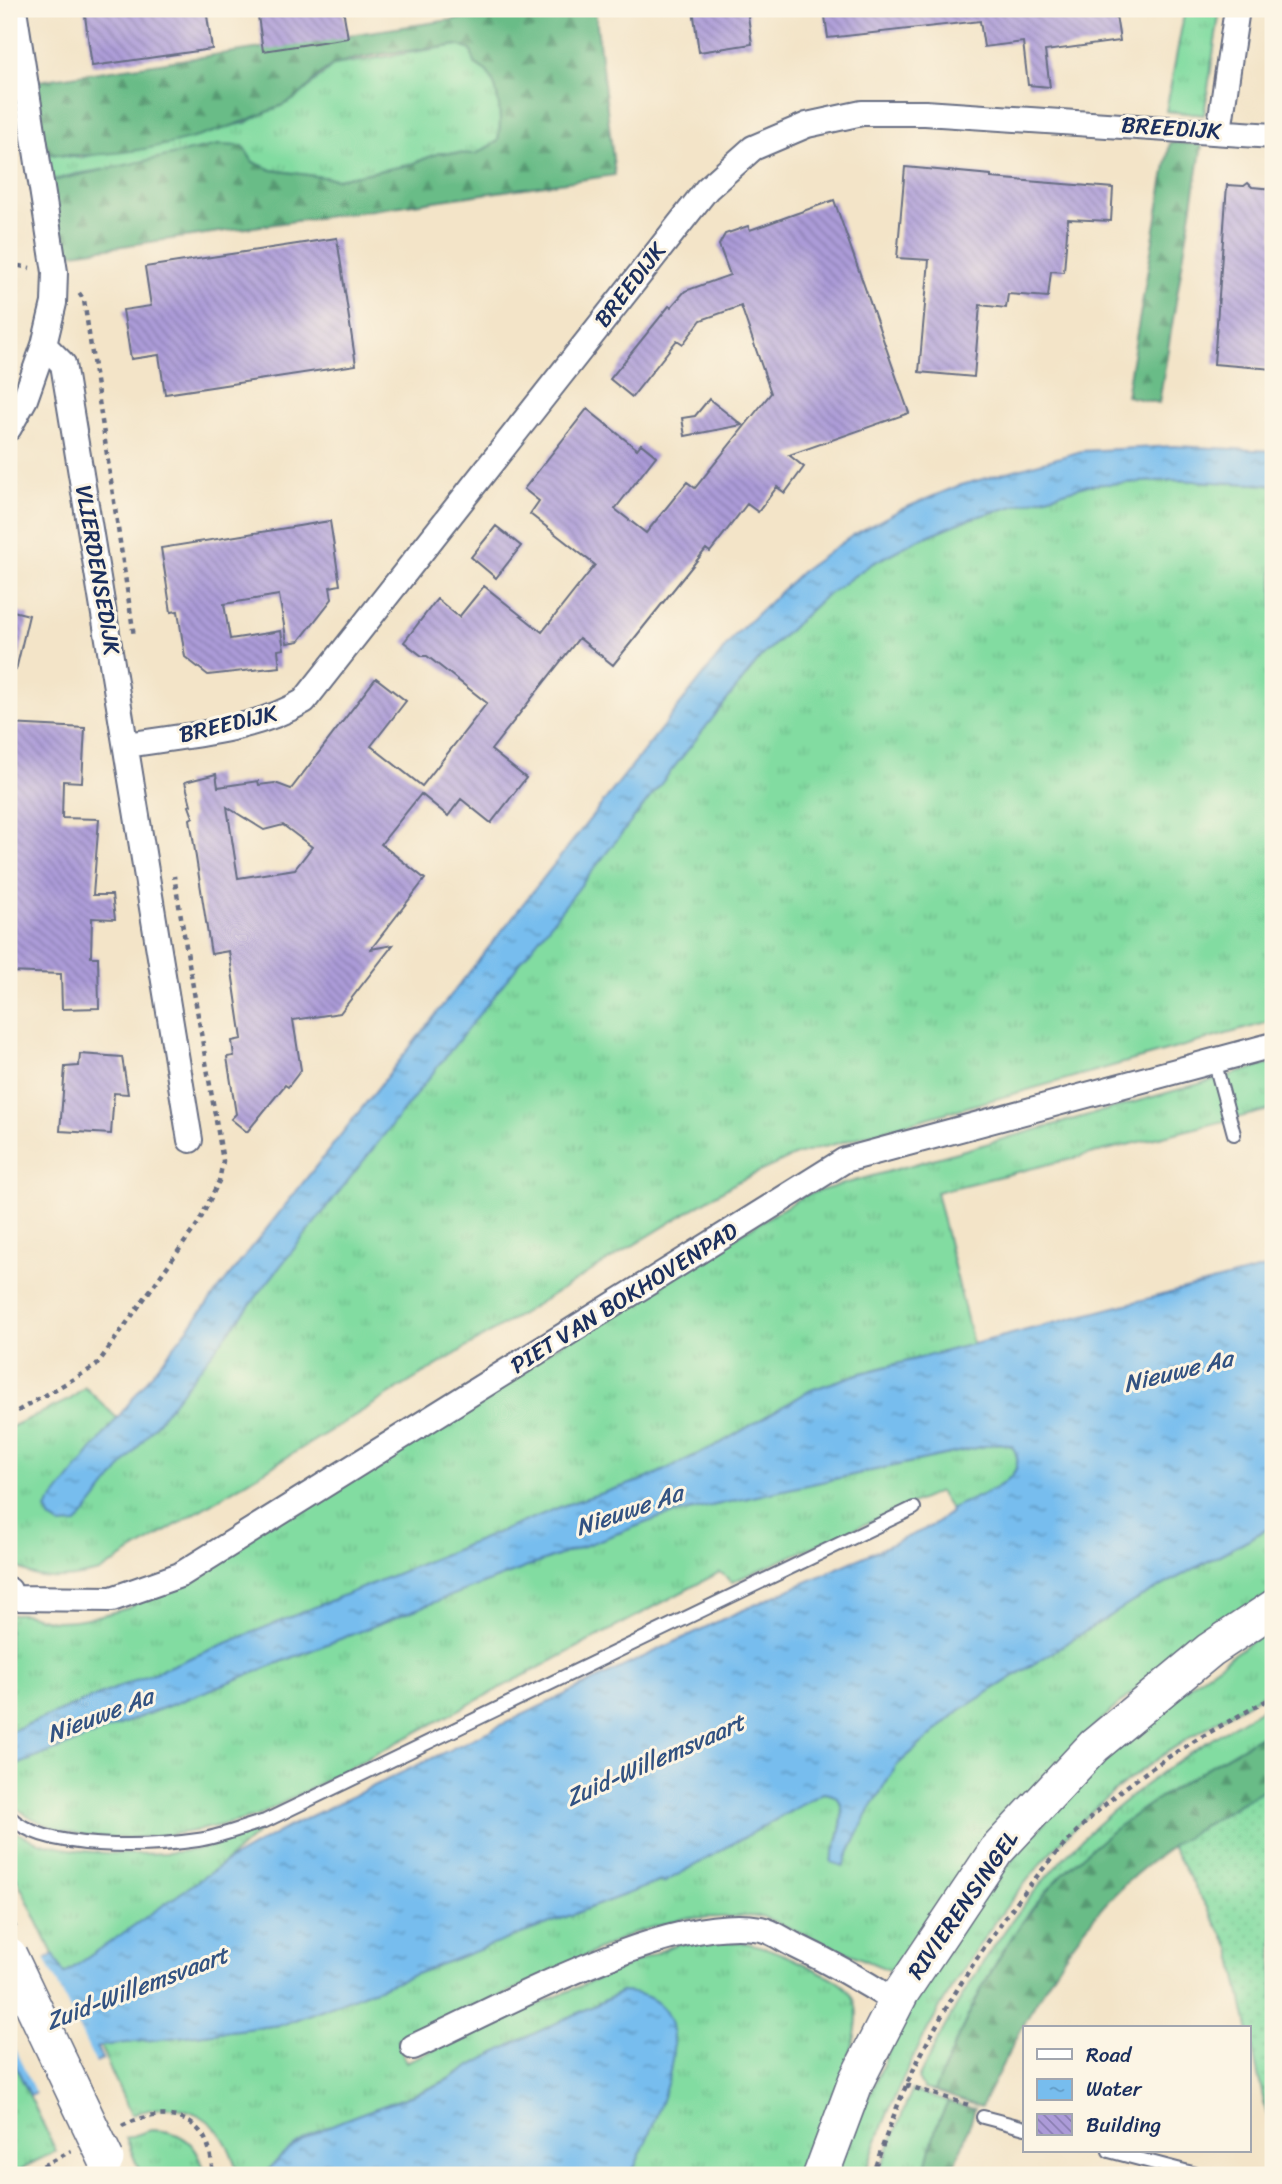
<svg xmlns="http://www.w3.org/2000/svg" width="1282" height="2184" font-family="Sriracha,sans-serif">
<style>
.grass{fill:url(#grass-tufts);stroke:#4e8680;stroke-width:2}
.forest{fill:url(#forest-firs);stroke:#427672;stroke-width:2}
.garden{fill:url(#garden-dots);stroke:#4e8680;stroke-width:2}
.water{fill:url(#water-ripples);stroke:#4976a6;stroke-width:2}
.pier{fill:#f3e4c8}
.building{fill:url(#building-back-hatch);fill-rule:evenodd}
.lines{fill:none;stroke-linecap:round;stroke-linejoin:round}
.lane-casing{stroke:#676e83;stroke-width:16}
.street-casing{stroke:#676e83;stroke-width:28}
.secondary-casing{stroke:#676e83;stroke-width:38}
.path{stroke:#676e83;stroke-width:4.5;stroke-dasharray:5 5;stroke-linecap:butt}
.lane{stroke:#fff;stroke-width:12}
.street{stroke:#fff;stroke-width:24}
.secondary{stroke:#fff;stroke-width:35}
.secondary-bridge-casing{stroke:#676e83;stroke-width:38;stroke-linecap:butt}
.path-bridge{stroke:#676e83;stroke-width:4.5;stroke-dasharray:5 5;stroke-linecap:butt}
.secondary-bridge{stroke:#fff;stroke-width:35}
.labels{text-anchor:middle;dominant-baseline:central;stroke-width:6;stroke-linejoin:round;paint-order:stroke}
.street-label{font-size:23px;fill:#1b2f5e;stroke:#fcf5e5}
.water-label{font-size:24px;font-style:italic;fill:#325282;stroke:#fcf5e5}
</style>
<defs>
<pattern id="grass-tufts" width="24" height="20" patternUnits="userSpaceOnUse" patternTransform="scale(1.75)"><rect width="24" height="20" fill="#82dca1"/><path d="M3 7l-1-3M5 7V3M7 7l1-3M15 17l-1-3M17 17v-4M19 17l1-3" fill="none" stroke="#70bd8d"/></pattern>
<pattern id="forest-firs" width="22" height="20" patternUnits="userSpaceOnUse" patternTransform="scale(1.75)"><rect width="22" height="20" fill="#69bc87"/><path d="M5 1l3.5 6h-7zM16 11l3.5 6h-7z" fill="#569972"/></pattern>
<pattern id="garden-dots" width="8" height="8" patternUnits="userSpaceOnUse" patternTransform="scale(1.75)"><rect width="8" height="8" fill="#82dca1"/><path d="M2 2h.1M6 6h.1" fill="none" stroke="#70bd8d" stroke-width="1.8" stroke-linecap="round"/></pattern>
<pattern id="water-ripples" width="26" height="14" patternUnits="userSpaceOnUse" patternTransform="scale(1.75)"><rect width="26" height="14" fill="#77bdee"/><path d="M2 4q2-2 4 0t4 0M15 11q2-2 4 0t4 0" fill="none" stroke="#619ac4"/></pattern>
<pattern id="building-back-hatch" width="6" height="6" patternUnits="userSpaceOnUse" patternTransform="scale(1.75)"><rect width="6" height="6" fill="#ac9bd8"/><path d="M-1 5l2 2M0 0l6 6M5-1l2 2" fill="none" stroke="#8b7fb2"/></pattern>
</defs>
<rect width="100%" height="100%" fill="#fcf5e5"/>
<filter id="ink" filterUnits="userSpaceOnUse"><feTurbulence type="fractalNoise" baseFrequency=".0143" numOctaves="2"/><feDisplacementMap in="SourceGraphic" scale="14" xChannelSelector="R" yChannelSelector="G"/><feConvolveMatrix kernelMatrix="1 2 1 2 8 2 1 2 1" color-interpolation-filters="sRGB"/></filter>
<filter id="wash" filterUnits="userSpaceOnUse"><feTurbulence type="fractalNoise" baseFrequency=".00686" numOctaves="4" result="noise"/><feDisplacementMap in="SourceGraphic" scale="28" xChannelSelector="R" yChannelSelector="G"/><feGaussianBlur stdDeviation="1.57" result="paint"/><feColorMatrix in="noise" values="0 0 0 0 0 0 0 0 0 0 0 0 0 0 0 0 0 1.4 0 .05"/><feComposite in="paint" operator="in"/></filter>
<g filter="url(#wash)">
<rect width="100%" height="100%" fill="#f3e4c8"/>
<path class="grass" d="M1185,9h35l-16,106 -38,-4z
M458,45l14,5 2,13c4,3 11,6 14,10 12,16 14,50 10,68l-23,13 -36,-1 -30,12 -72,14 -65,-9 -19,-8 -9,-14 -169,26 -28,8 -4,-29 36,5 167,-35 62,-35 26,-23z
M1175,480l98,5v536l-477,134 -59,27 -638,390c-27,7 -75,15 -90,-18v-126l62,-29 14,-12 32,31 -70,91 4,10 9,6 701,-868 62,-59 48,-34 44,-23 54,-22 119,-34z
M1273,1063v46l-337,83 37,152 -115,30 -47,16 -92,54 -73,35 -81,26 -556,227v-117c17,-5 31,6 48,6 25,0 48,-6 71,-13l677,-413z
M999,1443l13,3c24,35 -38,51 -62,63l-11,-17 -207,90 -12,-10 -462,244c-77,21 -183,43 -249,-14v-34l449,-175 203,-76z
M1273,1526v66c-62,42 -125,83 -179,135l-203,244 -130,-55 -75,2 -53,15 -200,96 -35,11 8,22 271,-118c55,-7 79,-4 129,21 16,8 34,15 45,29 25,33 -36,145 -52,181h-168l9,-21 -18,-162c-57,28 -115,53 -169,84 -60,35 -144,40 -188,99h-27c-14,-58 -51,-80 -107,-60l-31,-69 181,-21 380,-144 2,2 160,-90c34,1 13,49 8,68l12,5 26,-55 28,-46 63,-55 174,-109z
M1273,1626v62c-47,28 -96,55 -139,88 -118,88 -225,259 -269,399h-30l68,-156 85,-131 97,-112 83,-75z
M1273,1702v27c-72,42 -149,85 -209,144 -61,60 -97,141 -130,218l-10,-2 -6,-10c51,-105 120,-211 213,-283 44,-36 93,-65 142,-94z
M9,1827c40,31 141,30 191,22 20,-4 42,-14 62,-20l-38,34 -161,112 -54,-113z
M13,2061l43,90 -32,16 -8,8h-7v-112z
M912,2090l36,12 -12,26 -12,47h-46z
M151,2130c31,0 48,14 54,45h-64l-15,-37z"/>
<path class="forest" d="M525,9h70l20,166 -556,80 -12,-73 171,-37 25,1 10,16 19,8 65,9 72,-14 30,-12 37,1 22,-13c4,-18 2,-52 -10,-68 -3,-4 -10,-7 -14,-10l-3,-13 -13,-5c-39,6 -84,7 -122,19 -18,6 -27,28 -45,37 -70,35 -170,62 -248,52l-12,-71z
M1170,142l32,3 -43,258 -33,-7z
M1273,1729v55c-47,28 -96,55 -137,90 -72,62 -113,151 -155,233l-47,-16c34,-77 69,-157 130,-218 60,-59 137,-102 209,-144z
M948,2102l27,7 -23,66h-28l12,-47z"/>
<path class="garden" d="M1273,1784v347l-7,-20 -35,-162 -60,-103z"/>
<path class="water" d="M1174,446l99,5v34l-98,-5 -87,5 -119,34 -54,22 -44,23 -48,34 -62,59 -684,867 -17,1 -9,-6 -5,-10 5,-7 685,-868 65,-62 52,-37 47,-25 58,-24 124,-35z
M1273,1266v260l-139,75 -174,109 -63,55 -28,46 -26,55 -12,-4c5,-20 27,-68 -8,-69l-160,90 -2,-2 -380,144 -181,21 -3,2 5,12 -72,35 -17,-34 -4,2v-87l45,-21 10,19 160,-111 64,-36 435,-208 207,-92 21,-15 -1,-3c24,-12 86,-28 62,-63l-13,-3 -338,74 -203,76 -449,175v-36l556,-227 81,-26 73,-35 92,-54 47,-16z
M622,1992c98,3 29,137 9,183h-366c42,-60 132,-64 191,-100 52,-32 110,-55 166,-83z"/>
<path class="pier" d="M44,1956l53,110 -60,30 -28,-59v-65z"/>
<g id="blocks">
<path class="building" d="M84,9h122l6,40 -120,17z
M257,9h86l5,29 -85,13z
M693,9h54l5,35 -53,8z
M824,9h291l5,32 -75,10 5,36 -22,-2 -5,-43 -39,5 -4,-26 -152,17z
M905,167l86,8v3l122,10 -2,33 -43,-2 -4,53 -13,-1 -3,26 -40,-3 -2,14 -26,-3 -6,72 -55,-5 10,-112 -32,-2z
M1248,183l4,4 21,2v180l-59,-5 13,-179 17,1z
M834,200l75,213 -120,42 15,12 -19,26 -8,-6 -19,25 -11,-8 -37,48 -4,-3 -93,116 -34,-27 -88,112 35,28 -35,45 -30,-24 -13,17 -27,-22 -40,50 44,35 -54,70 22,-4 -53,68 -47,7 8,50 -13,17 -3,-2 -38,47 -16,-13 5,-5 -9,-57 7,-1 -2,-15 10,-2 -13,-88 -18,3 -21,-135 3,-2 -4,-11 2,-1 -6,-23 31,-8 2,13 40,-6 1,4 16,-2 16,6 85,-111 30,23 -35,45 51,40 65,-83 -60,-47h-5l-18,-14 33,-43 22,18 25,-31 58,46 53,-67 -65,-51 9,-13 -15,-12 63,-80 50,40 4,-5 15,12 -41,53 31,24 41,-51 8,6 76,-95 -30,-87 -40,14 -18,24 -6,-4 -45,57 -22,-18 59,-73 2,1 14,-16 45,-16 -11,-30 6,-11 23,-8 2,4zM227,807l37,23 19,-5 29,22 -17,22 -57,9z
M337,238l19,127 -191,29 -6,-39 -28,4 -8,-49 28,-4 -6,-39z
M709,399l33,26 -57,11 -3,-18 13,-2z
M330,521l10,64 -10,2 2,12 -33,42 -12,2 -8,-48 -55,9 6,35 51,-8 3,18 -6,1 2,17 -72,8 -23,-18 -7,-46 -7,1 -10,-64z
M496,526l25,20 -25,32 -25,-21z
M9,610l20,5 -13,55 -7,-1z
M9,724l76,4 -3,54 -19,-1 -1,37 37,1 -6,76h19l3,24 -23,-1 -1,39h7l1,51 -37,1 -1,-35 -52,-2z
M80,1054l42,3 6,37 -14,-1 -3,41 -51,-3 5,-64 14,-1z"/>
</g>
</g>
<g filter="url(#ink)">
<use href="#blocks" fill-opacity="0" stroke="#676e83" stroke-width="2"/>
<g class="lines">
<g class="lane-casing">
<path id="lane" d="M1214,1060l20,74
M9,1816c34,36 142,31 189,24 22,-3 45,-13 67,-19l649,-313
M983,2117l42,11
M1109,2151l91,24"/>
</g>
<g class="street-casing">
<path id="street" d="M14,9l41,263 -1,31 -10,42 19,19 127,776
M1219,131l18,-122
M9,428l16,-29 19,-54
M127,745c59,-10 125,-13 177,-44l403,-512 46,-41 54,-23 55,-12h63l348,23
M9,1590l3,8 100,1 68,-24 665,-415 428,-115
M413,2047c86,-39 256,-135 348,-118 11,2 23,11 33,16 36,17 69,36 102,57"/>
</g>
<g class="secondary-casing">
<path id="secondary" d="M821,2175l35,-94 45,-88 95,-142 98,-105 116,-96 63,-42"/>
</g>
<path class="path" d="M9,264l21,4
M79,293l5,7 50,336
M9,1416l87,-50 103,-144 20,-41 4,-20 -49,-285
M906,2085l66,21
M122,2126c47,-23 92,-9 90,49
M25,2175l46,-24
M872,2175c11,-29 21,-60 34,-89 42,-94 124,-217 202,-284 49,-43 109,-74 165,-105"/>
<use href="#lane" class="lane"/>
<use href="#street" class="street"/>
<use href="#secondary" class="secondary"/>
<g class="secondary-bridge-casing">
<path id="secondary-bridge" d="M9,1955l97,204"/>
</g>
<path class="path-bridge" d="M9,1914l7,15"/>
<use href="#secondary-bridge" class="secondary-bridge"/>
</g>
</g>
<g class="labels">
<g class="street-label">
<text transform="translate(1171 128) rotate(4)">BREEDIJK</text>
<text transform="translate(630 285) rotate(-52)">BREEDIJK</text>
<text transform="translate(98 570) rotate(80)">VLIERDENSEDIJK</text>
<text transform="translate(228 724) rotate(-13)">BREEDIJK</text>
<text transform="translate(624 1298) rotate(-32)">PIET VAN BOKHOVENPAD</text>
<text transform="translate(963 1905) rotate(-55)">RIVIERENSINGEL</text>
</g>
<g class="water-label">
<text transform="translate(1178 1371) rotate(-14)">Nieuwe Aa</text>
<text transform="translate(629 1510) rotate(-19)">Nieuwe Aa</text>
<text transform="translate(100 1715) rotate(-21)">Nieuwe Aa</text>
<text transform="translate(655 1760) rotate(-24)">Zuid-Willemsvaart</text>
<text transform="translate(137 1988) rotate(-21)">Zuid-Willemsvaart</text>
</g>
</g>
<rect width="1282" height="2184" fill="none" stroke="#fcf5e5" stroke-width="35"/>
<rect x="1023" y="2026" width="228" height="126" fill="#fcf5e5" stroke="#a2a6af" stroke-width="2"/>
<rect x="1037" y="2049" width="35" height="10" fill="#ffffff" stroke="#a2a6af" stroke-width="2"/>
<text x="1086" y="2062" font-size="21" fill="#1b2f5e">Road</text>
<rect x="1037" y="2079" width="35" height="21" fill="url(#water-ripples)" stroke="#a2a6af" stroke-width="2"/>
<text x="1086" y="2096" font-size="21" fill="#1b2f5e">Water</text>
<rect x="1037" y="2114" width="35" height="21" fill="url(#building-back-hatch)" stroke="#a2a6af" stroke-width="2"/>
<text x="1086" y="2132" font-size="21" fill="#1b2f5e">Building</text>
</svg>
